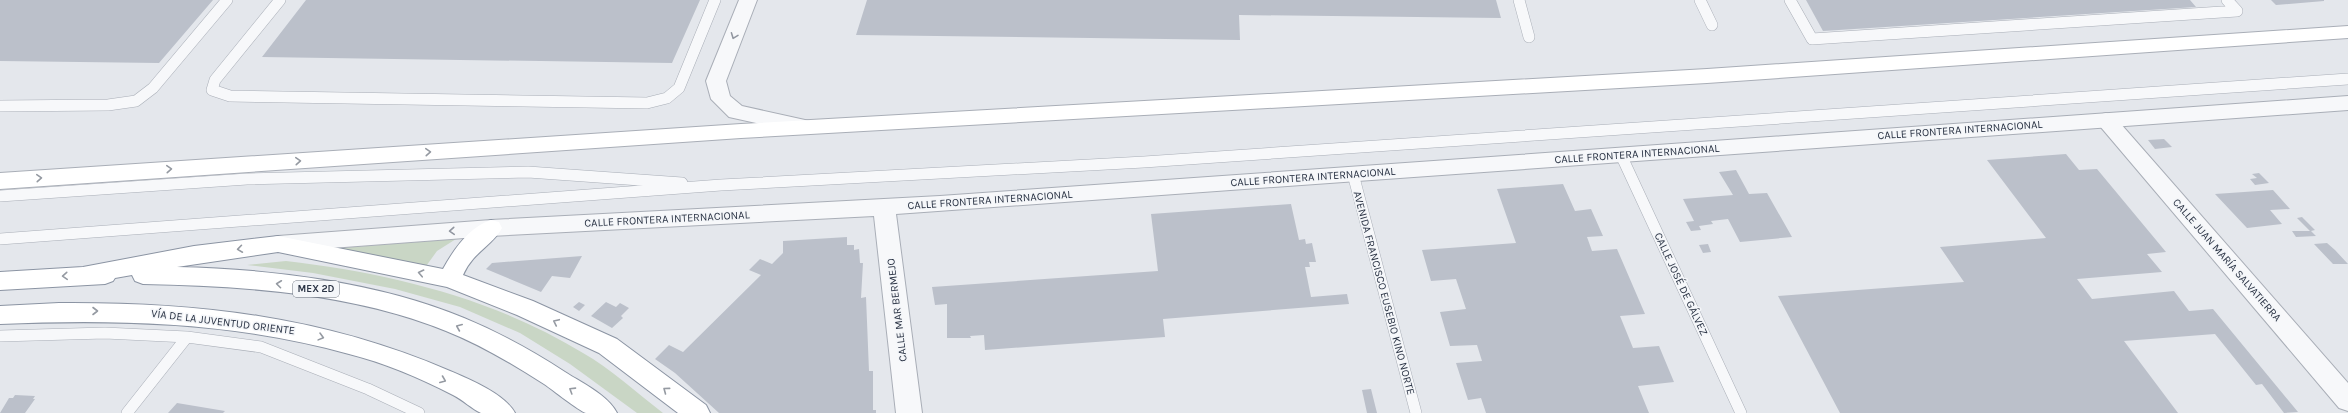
<svg xmlns="http://www.w3.org/2000/svg" width="2348" height="413" font-family="Karla,sans-serif">
<style>
.green{fill:#c9d6c5}
.building{fill:#bbc0ca}
.lines{fill:none;stroke-linecap:round;stroke-linejoin:round}
.service-casing{stroke:#a9aeb7;stroke-width:12}
.minor-casing{stroke:#a9aeb7;stroke-width:2}
.tertiary-casing{stroke:#a9aeb7;stroke-width:2}
.secondary-casing{stroke:#a9aeb7;stroke-width:2}
.trunk-casing{stroke:#8b94a3;stroke-width:2}
.service{stroke:#f7f8fa;stroke-width:11}
.minor{fill:#f7f8fa;fill-rule:evenodd}
.tertiary{fill:#f7f8fa;fill-rule:evenodd}
.secondary{fill:#fff;fill-rule:evenodd}
.trunk{fill:#fff;fill-rule:evenodd}
.oneway{stroke:#9196a0}
.oneway2{stroke:#959aa2}
.labels{text-anchor:middle;dominant-baseline:central;stroke-width:3;stroke-linejoin:round;paint-order:stroke}
.shield{fill:#f4f6f9;stroke:#676e7b;stroke-width:1}
.shield-label{font-size:10px;font-weight:bold;fill:#2b3445}
.street-label{font-size:11px;fill:#2b3445;stroke:#f4f6f9}
</style>
<rect width="100%" height="100%" fill="#e4e7ec"/>
<path class="green" d="M456,239l-19,12 -13,18 -96,-20z
M286,261c103,12 207,37 297,92 28,16 54,40 80,60h-26l-67,-49 -50,-31 -60,-26 -65,-18 -82,-16 -66,-8z"/>
<path class="building" d="M0,0h213l-54,63 -159,-2z
M306,0h394l-28,63 -410,-6z
M867,0h629l5,18 -262,-3 1,25 -384,-5z
M1806,0h384l6,7 -373,24z
M2271,0h53v1l-48,4z
M2164,139l8,8 -17,2 -7,-9z
M2066,154l13,16 18,-1 69,83 -19,2 15,18 -85,7 15,20 82,-8 15,20 24,-2 85,103 -14,1 -22,-29 -6,1 -41,-51 -91,7 54,72h-338l-62,-117 186,-14 -24,-35 106,-9 -59,-78z
M1736,170l13,24 18,-1 25,44 -52,5 -12,-23 -17,2 2,3 -14,2 2,4 -10,1 -5,-9 8,-1 -11,-22 50,-4 -14,-23z
M2259,173l10,10 -14,2 -5,-6 7,-1 -5,-4z
M1563,184l12,27 16,-2 12,27 -16,1 5,14 25,-2 28,65 -25,2 13,32 26,-2 15,36 -36,4 11,27h-163l-5,-15 -13,2 -12,-37 26,-2 -5,-16 -27,1 -10,-34 26,-3 -10,-30 -25,2 -9,-31 94,-7 -19,-54z
M2273,190l17,19 -20,1 12,14 -35,4 -32,-34z
M1291,204l8,36 6,-1 1,5 6,-1 4,19h-7l1,5h-5l6,30 36,-3 2,10 -186,15 2,18 -180,13 -1,-15 -14,1 1,2h-24v-34l-12,1 -3,-18 226,-16 -7,-57z
M2302,217l13,13 -4,1 5,5 -20,1 -4,-6h18l-13,-13z
M847,237v8h7v5l5,-1 1,14h3l-2,35 5,-1 3,74h4v39h3v3h-157l-44,-40 -20,-14 14,-14 14,7 78,-77 -12,-5 11,-11 12,5 11,-11v-12z
M2327,243l8,7 13,14h-15l-19,-20z
M1708,244l3,8 -8,1 -4,-8z
M582,256l-12,22 -18,-2 -11,16 -55,-23 6,-6z
M579,302l6,3 -6,6 -6,-4z
M606,302l10,5 4,-4 9,5 -8,8 2,2 -11,10 -21,-12z
M1371,389l6,24h-10l-5,-23z
M15,395l20,1 -2,3h2l-10,14h-25l9,-15h4z
M177,403l48,8 -2,2h-55z"/>
<g class="lines">
<g class="service-casing">
<path id="service" d="M280,0l-65,80 -3,10 18,6 417,7 20,-5 12,-10 36,-88
M1519,0l10,37
M1700,0l12,25
M1790,0l22,39 425,-28
M2227,0l10,11
M0,106l108,-1 28,-4 17,-13 74,-88
M1621,155l120,258
M1353,174l63,239
M0,196l247,-17 281,-7 154,11
M0,239l721,-54 423,-23 1204,-83
M0,336l105,-3 82,4 74,10 107,42 51,24
M127,413l60,-76"/>
</g>
<g class="minor-casing">
<path id="minor" d="M2348,96v14l-1452,104 26,199h-26l-22,-197 -383,20 -213,16 -8,-2 -3,-6 3,-6 8,-2 213,-16 449,-24z"/>
</g>
<g class="tertiary-casing">
<path id="tertiary" d="M739,0h18l-31,81 4,15 12,10 72,16 3,5 -3,5 -7,2 -78,-17 -18,-18 -5,-18z
M2106,113l7,2 235,268v28l-9,-3 -240,-283 -3,-5 3,-5z"/>
</g>
<g class="secondary-casing">
<path id="secondary" d="M2348,26v12l-641,45 -966,55 -741,51v-16l741,-49 966,-55z"/>
</g>
<g class="trunk-casing">
<path id="trunk" d="M491,220l8,2 3,6c-10,18 -29,24 -39,47l70,26 84,38 89,66 4,8h-32l-79,-60 -82,-38 -70,-28 -169,-35 -101,15c93,2 201,15 287,51 36,15 69,33 101,54 17,11 43,23 52,41 -10,0 -22,0 -31,0 -7,-2 -33,-23 -42,-29 -31,-20 -63,-39 -98,-53 -94,-38 -202,-45 -303,-47l-8,-3 -3,-6 -17,3 -2,3 -8,3 -105,6v-18l83,-5 111,-21 84,-10 165,33c11,-20 26,-42 48,-49z
M59,303c137,-1 264,13 391,68 19,8 55,23 65,42 -10,0 -25,0 -34,0 -9,-4 -18,-13 -28,-18 -33,-17 -68,-32 -104,-41 -115,-32 -231,-35 -349,-30v-18z"/>
</g>
<use href="#service" class="service"/>
<use href="#minor" class="minor"/>
<use href="#tertiary" class="tertiary"/>
<use href="#secondary" class="secondary"/>
<use href="#trunk" class="trunk"/>
</g>
<defs><path id="oneway-chevron" d="M-2-3.5L2.5 0L-2 3.5" fill="none" stroke-width="1.6" stroke-linecap="round" stroke-linejoin="round"/></defs>
<g class="oneway">
<use href="#oneway-chevron" transform="translate(734 36) rotate(111)"/>
<use href="#oneway-chevron" transform="translate(452 231) rotate(176)"/>
</g>
<g class="oneway2">
<use href="#oneway-chevron" transform="translate(428 152) rotate(-4)"/>
<use href="#oneway-chevron" transform="translate(298 161) rotate(-4)"/>
<use href="#oneway-chevron" transform="translate(169 169) rotate(-4)"/>
<use href="#oneway-chevron" transform="translate(39 178) rotate(-4)"/>
<use href="#oneway-chevron" transform="translate(240 249) rotate(172)"/>
<use href="#oneway-chevron" transform="translate(421 273) rotate(-168)"/>
<use href="#oneway-chevron" transform="translate(65 276) rotate(176)"/>
<use href="#oneway-chevron" transform="translate(279 284) rotate(-173)"/>
<use href="#oneway-chevron" transform="translate(95 311)"/>
<use href="#oneway-chevron" transform="translate(556 322) rotate(-155)"/>
<use href="#oneway-chevron" transform="translate(459 327) rotate(-157)"/>
<use href="#oneway-chevron" transform="translate(321 337) rotate(15)"/>
<use href="#oneway-chevron" transform="translate(443 380) rotate(22)"/>
<use href="#oneway-chevron" transform="translate(572 390) rotate(-148)"/>
<use href="#oneway-chevron" transform="translate(666 390) rotate(-143)"/>
</g>
<g class="labels">
<rect class="shield" x="293" y="281" width="46" height="16" rx="3"/>
<g class="shield-label">
<text x="316" y="289">MEX 2D</text>
</g>
<g class="street-label">
<text transform="translate(1960 130) rotate(-4)">CALLE FRONTERA INTERNACIONAL</text>
<text transform="translate(1637 154) rotate(-4)">CALLE FRONTERA INTERNACIONAL</text>
<text transform="translate(1313 177) rotate(-4)">CALLE FRONTERA INTERNACIONAL</text>
<text transform="translate(990 200) rotate(-4)">CALLE FRONTERA INTERNACIONAL</text>
<text transform="translate(667 219) rotate(-3)">CALLE FRONTERA INTERNACIONAL</text>
<text transform="translate(2227 260) rotate(49)">CALLE JUAN MARÍA SALVATIERRA</text>
<text transform="translate(1681 284) rotate(65)">CALLE JOSÉ DE GÁLVEZ</text>
<text transform="translate(1384 293) rotate(75)">AVENIDA FRANCISCO EUSEBIO KINO NORTE</text>
<text transform="translate(897 310) rotate(-97)">CALLE MAR BERMEJO</text>
<text transform="translate(223 322) rotate(7)">VÍA DE LA JUVENTUD ORIENTE</text>
</g>
</g>
</svg>
